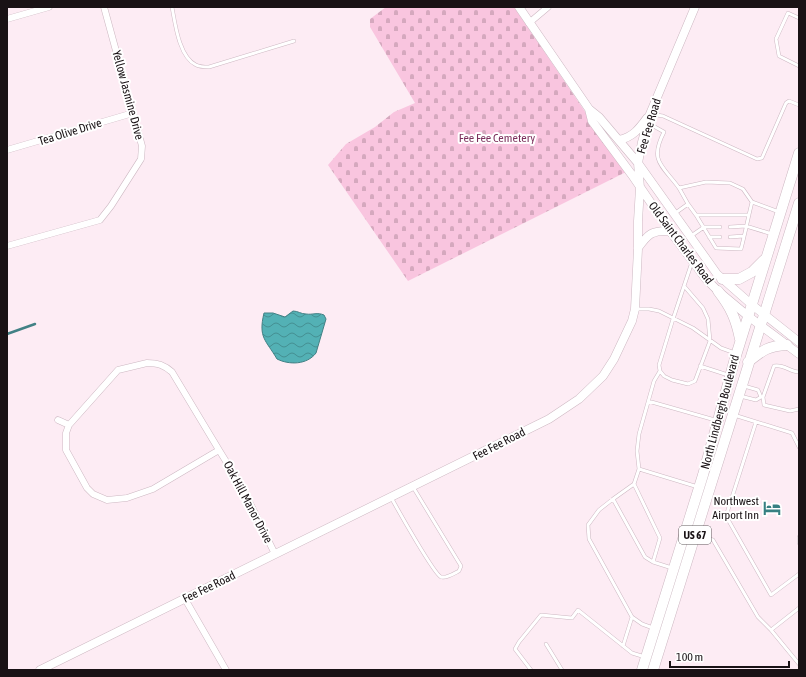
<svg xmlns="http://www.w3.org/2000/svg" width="806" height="677" font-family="'Asap Condensed',sans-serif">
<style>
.cemetery{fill:url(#cemetery-stones)}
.water{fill:url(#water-waves);stroke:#428185}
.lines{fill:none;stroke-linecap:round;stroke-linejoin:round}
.stream{stroke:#428185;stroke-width:2.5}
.service-casing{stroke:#cdb8c2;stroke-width:4}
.minor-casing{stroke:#cdb8c2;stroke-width:7}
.tertiary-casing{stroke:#cdb8c2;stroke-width:9}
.trunk-casing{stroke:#cdb8c2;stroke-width:11}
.service{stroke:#fff;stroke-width:3}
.minor{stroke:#fff;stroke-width:6}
.tertiary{stroke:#fff;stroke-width:8}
.trunk{stroke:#fff;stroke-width:10}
.labels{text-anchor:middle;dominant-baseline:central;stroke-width:4;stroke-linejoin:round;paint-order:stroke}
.shield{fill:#fff;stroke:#5e595b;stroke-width:1}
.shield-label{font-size:11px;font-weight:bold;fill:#191215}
.street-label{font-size:12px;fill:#191215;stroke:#fff}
.park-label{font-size:12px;fill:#7c305d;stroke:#fff}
.poi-label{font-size:12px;fill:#191215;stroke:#fff;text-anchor:end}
</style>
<defs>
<pattern id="cemetery-stones" width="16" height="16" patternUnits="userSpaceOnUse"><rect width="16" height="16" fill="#f9c5df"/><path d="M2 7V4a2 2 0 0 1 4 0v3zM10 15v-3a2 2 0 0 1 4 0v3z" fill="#d5a8be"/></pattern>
<pattern id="water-waves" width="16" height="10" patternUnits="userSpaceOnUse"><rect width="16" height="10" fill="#53b1b5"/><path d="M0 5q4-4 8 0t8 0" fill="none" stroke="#448f92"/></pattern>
</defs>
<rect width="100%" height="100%" fill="#fdecf4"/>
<path class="cemetery" d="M386,7h128l112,165 -218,109 -80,-116 18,-21 29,-17 19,-15 21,-9 -45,-76v-8z"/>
<path class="water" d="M293,311c5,0 8,3 13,3 7,1 11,-2 18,1l2,4 -10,34c-9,12 -27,12 -39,6 -11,-19 -19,-21 -13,-46h9l12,4z"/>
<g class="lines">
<path class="stream" d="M7,334l28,-10"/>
<g class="service-casing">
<path id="service" d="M172,7c3,16 7,50 24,58 4,2 9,2 13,2l85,-26
M799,18l-11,-5 -12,26 3,17 20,10
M650,114l13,2 94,43 5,-1 24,-55 3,-2 10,4
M648,123l16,9c-15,29 -2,33 15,56
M688,204l8,11
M674,214l14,-10 -9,-16 27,-6 24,1 13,6 9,13 27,10
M749,215h-53l20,33 25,1c4,-15 7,-31 11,-47
M730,227l16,-1 26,8
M691,236l13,-9h16
M709,237h11
M730,237l14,-1
M684,286l19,22 5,11 2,22 -15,40 -7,3 -16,-4 -8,-4 -4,-5 -1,-6 14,-46 19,-57
M636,309h13l10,2 34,17 28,20 14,5
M700,366l28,9
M799,372c-9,0 -15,-8 -25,-6l-11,31 1,8 26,6 9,-2
M744,386l14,4 3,7
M740,396l16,4 5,-3h2
M648,401l67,19
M734,415l58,18 7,14
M756,422l-30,94 45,79 28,-21
M639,469l59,18
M634,484l5,-15 -2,-18 2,-17 15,-53 6,-10
M392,499c6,11 42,75 49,78 5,2 14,-4 18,-6l2,-5 -48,-79
M613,499l21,-15 26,54 -7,24
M697,535l16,5 45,77 13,13 28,-22
M799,537v6
M653,628l-11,-4 -10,-7 -43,-78 -1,-14 11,-15 14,-11 32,58 8,5 19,6
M771,630l28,34
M546,644l16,26
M623,646l9,-29
M531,670l-16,-21 4,-7 22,-27 31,3 6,-8 54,43 13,4"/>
</g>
<g class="minor-casing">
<path id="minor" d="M7,19l42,-12
M529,23l19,-16
M7,150l126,-37
M7,246l93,-26 11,-14 30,-47 1,-13 -38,-139
M147,363c11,0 17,2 25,9l47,78 -66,39 -26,9 -20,2 -14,-6 -6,-6 -21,-38v-17l3,-8 49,-55z
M58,420l11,5
M219,450l24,39 32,65
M185,599l41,71"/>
</g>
<g class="tertiary-casing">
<path id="tertiary" d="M519,7l70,102 10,8 39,46 79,111 34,30 48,38
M589,109l3,12 40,54 38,56 36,48 12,12 30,25 51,38
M619,140c14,-3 20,-11 28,-22
M638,248c10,-14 14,-18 32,-17
M40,670l509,-251 30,-20 24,-23 11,-17 18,-38 3,-12 3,-60v-28l2,-33 -2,-25 4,-21 8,-28 45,-107"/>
</g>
<g class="trunk-casing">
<path id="trunk" d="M722,279h17l13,-7 12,-12
M718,291c13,17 18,28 22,48
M748,362c15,-12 20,-16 39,-17
M642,670l61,-195 31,-113 65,-209
M653,670l146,-467"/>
</g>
<use href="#service" class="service"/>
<use href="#minor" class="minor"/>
<use href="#tertiary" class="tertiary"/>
<use href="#trunk" class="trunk"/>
</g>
<defs>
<g id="hotel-bare" transform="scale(1.38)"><path d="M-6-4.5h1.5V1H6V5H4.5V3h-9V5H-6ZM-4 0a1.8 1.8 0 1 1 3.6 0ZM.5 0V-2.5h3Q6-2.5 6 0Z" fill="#378082" stroke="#fff" stroke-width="2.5" paint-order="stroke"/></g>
</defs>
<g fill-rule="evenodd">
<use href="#hotel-bare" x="772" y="508"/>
</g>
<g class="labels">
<rect class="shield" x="679" y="526" width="32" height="18" rx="3"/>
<g class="shield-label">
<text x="695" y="535">US 67</text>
</g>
<g class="street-label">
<text transform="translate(128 95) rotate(75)">Yellow Jasmine Drive</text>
<text transform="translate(649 126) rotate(-73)">Fee Fee Road</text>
<text transform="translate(70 132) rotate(-17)">Tea Olive Drive</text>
<text transform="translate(681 243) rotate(53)">Old Saint Charles Road</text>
<text transform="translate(720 412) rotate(-75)">North Lindbergh Boulevard</text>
<text transform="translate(499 444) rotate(-27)">Fee Fee Road</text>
<text transform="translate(248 502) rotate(62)">Oak Hill Manor Drive</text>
<text transform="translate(209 587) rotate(-26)">Fee Fee Road</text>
</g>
<g class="park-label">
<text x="497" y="138">Fee Fee Cemetery</text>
</g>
<g class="poi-label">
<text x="759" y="501">Northwest<tspan x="759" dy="14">Airport Inn</tspan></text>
</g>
</g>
<rect width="806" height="677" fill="none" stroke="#191215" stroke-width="16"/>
<path d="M670 661v6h119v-6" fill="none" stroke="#191215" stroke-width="2"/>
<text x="676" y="661" font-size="12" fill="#191215" stroke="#ffffff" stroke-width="3" paint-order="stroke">100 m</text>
</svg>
